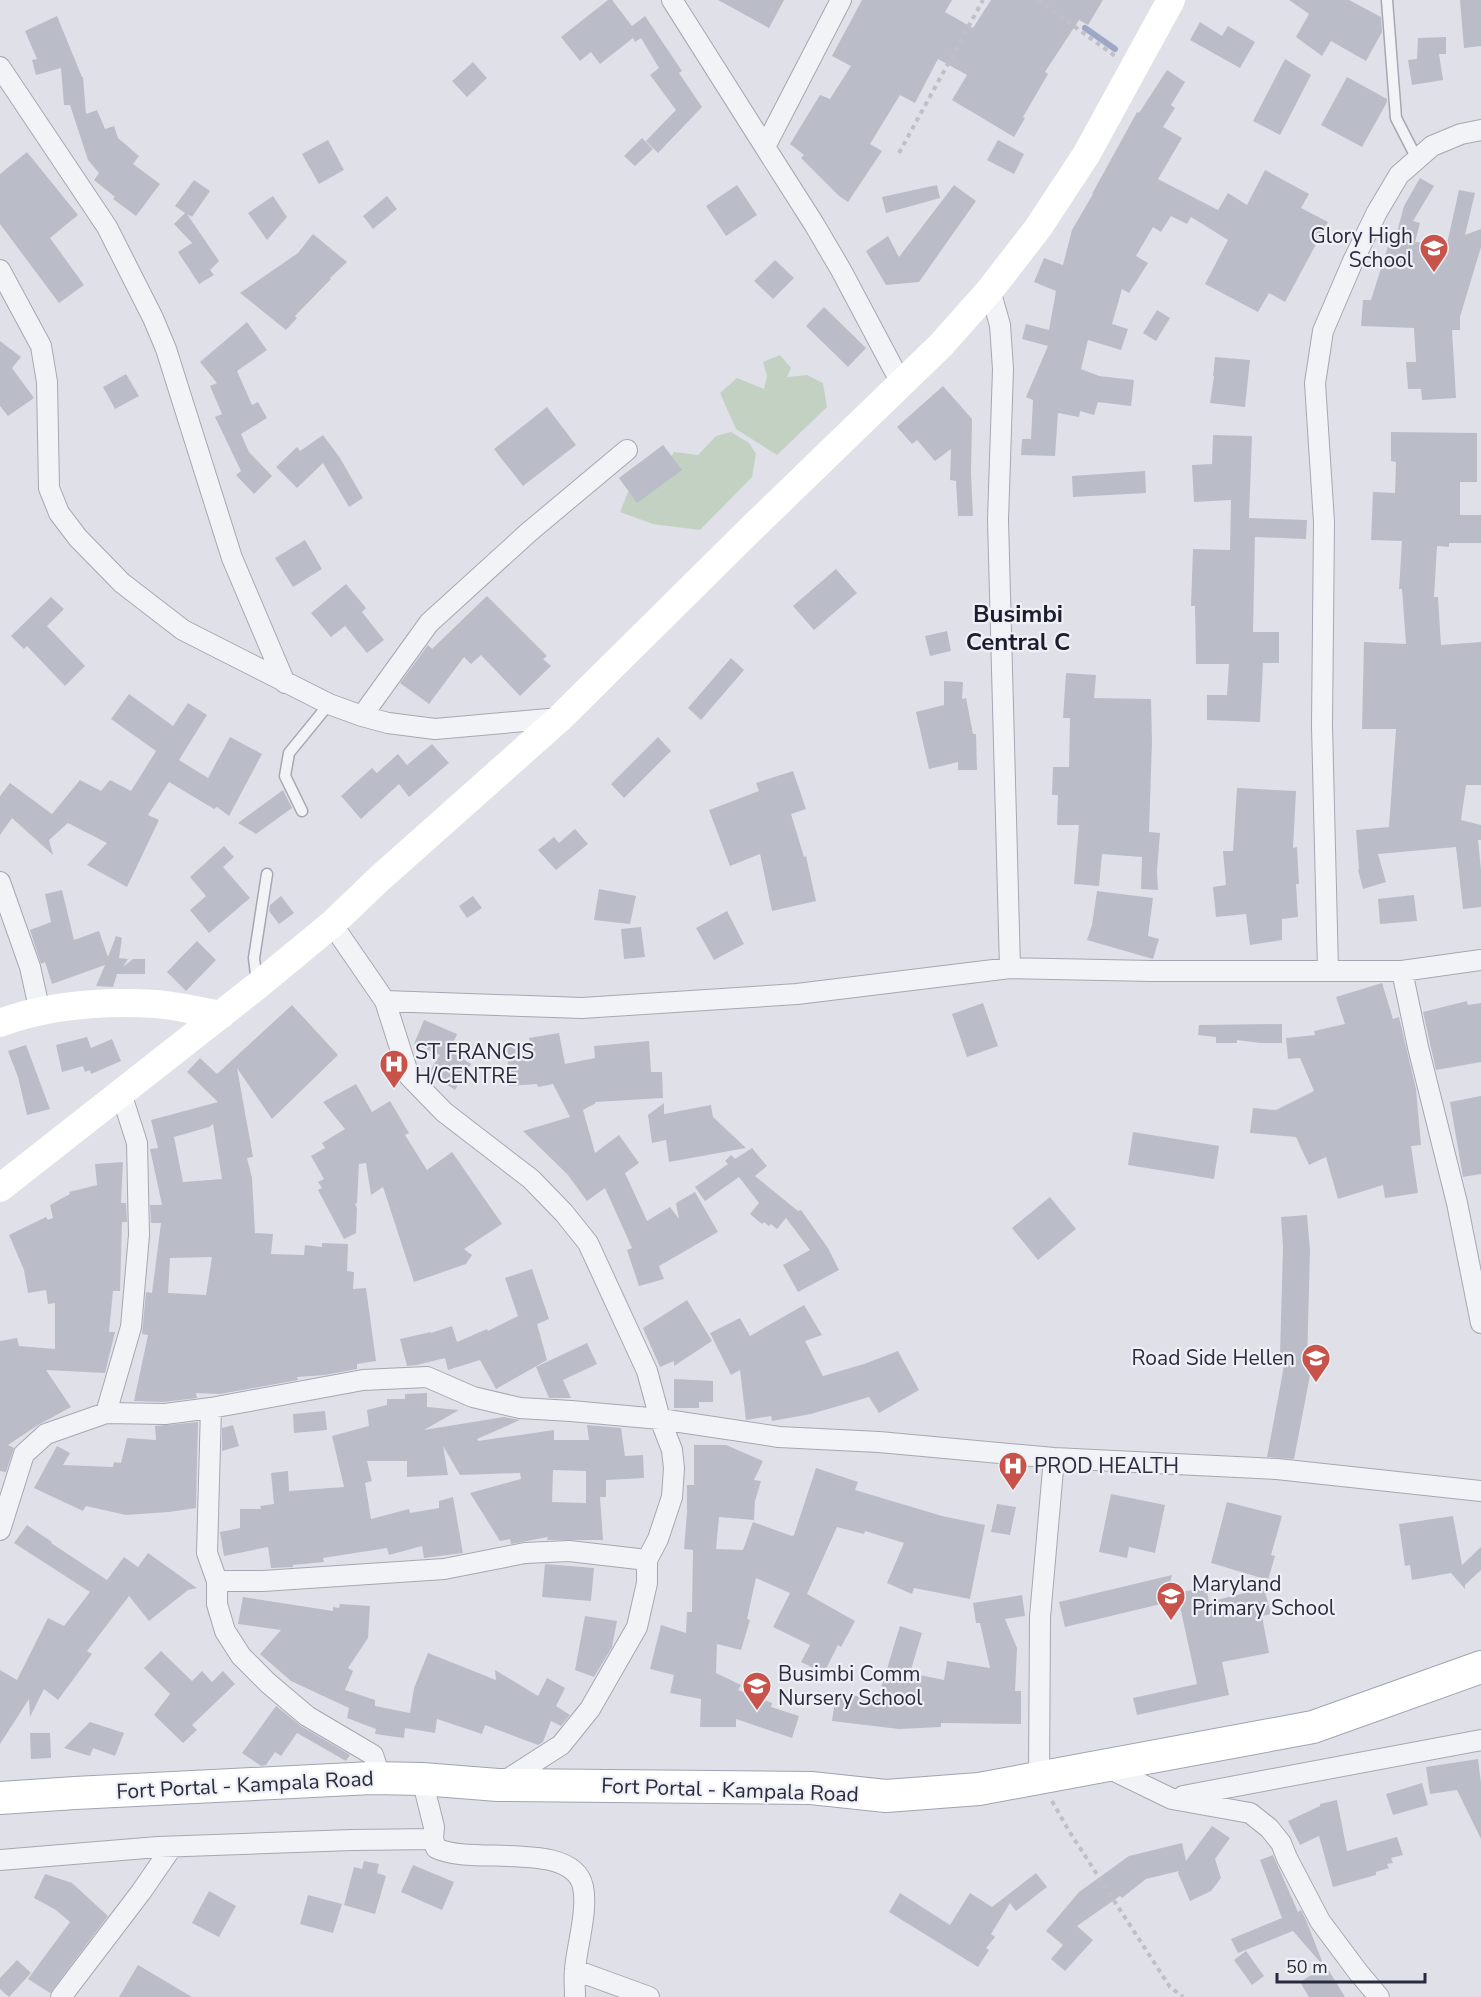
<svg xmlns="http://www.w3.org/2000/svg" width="1481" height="1997" font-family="'Nunito Sans',sans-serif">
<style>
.green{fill:#c2d1c1}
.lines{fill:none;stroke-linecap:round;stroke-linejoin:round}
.stream{stroke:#9ca8c6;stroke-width:6}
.building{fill:#babcc8;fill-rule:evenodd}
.lane-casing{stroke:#a5a7b2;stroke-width:13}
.street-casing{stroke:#a5a7b2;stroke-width:22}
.primary-casing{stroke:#a0a3b3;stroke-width:34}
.path{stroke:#bebfc7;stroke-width:4;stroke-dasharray:4.5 4.5;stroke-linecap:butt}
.lane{stroke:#f2f3f7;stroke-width:10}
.street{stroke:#f2f3f7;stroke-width:20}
.secondary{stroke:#fff;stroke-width:28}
.primary{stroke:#fff;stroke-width:32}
.labels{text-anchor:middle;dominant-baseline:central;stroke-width:4.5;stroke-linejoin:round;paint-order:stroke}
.poi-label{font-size:21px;fill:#292c3e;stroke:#eff0f6;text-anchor:start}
.street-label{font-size:21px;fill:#292c3e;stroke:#eff0f6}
.quarter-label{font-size:24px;font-weight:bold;fill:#1b1e2f;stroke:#eff0f6}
</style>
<rect width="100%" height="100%" fill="#e0e1e8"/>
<path class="green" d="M780,355l11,13 -4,9 20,-2 16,8 4,24 -50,48 -41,-26 -16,-36 17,-15 27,11 3,-13 -4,-14z
M731,432l18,11 7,11 -4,23 -52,53 -47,-6 -33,-12 8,-20 22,-1 24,-39 24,3 18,-19z"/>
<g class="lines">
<path class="stream" d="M1085,28l30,21"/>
</g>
<path class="building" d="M608,0h4l20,26 13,-10 37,55 -3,2 23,34 -44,46 -12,-12 30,-31 -26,-35 9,-7 -18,-30 -6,4 -2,-4 -33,26 -9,-12 -11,9 -19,-24z
M718,0h66l-15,28z
M862,0h90l-7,12 28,16 18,-28h112l-15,25 -9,-5 -34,52 3,2 -25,43 2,1 -11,19 -62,-37 15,-25 -29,-16 -23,44 -15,-8 -30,49 12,7 -34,51 -9,-6 -38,-38 3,-3 -14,-11 30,-49 10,4 21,-33 -19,-10z
M1289,0h60l32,17 1,15 -16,29 -35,-20 -9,15 -26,-19 13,-23z
M1460,0h21v46l-17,2z
M57,16l25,61h1l3,37 11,-4 8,19 9,-3 4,12 21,18 -6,8 27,20 -24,32 -23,-17 2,-2 -21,-17 5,-7 -11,-13 -18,-55h-6l-3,-37 -25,7 -4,-15 5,-1 -12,-28z
M1200,22l22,14 6,-10 27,16 -15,26 -50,-28z
M1446,37v17h-7l4,26 -31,5 -4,-25 9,-1 1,-21z
M1285,59l26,16 -31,60 -27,-14z
M473,62l14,16 -20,19 -15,-16z
M1167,70l18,12 -14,23 4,3 -12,19 19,11 -24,41 60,31 10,-17 19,12 18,-35 44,24 -8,14 27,14 -43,80 -16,-9 -11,19 -53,-28 23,-44 -37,-23 -4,7 -16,-8 -10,16 -8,-5 -17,29 12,7 -19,30 -7,-4 -10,35 16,5 -7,21 -33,-10 -7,29 18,7 35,4 -3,26 -33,-4 -4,13 -14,-4 -1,6 -21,-4 -3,43 -34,-1 1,-16h9l2,-39 -7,-3 22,-51 -26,-7 4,-15 23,6 7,-39 -22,-9 10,-24 19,7 9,-35 21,-36h-1l45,-82 2,1z
M1347,77l40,22v3l-25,45 -41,-22z
M642,138l11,11 -18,17 -11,-10z
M328,140l16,30 -25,14 -17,-30z
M998,140l26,14 -10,20 -27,-14z
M27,152l51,63 -28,23 34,47 -25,18 -59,-79v-50z
M1420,178l14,8 -21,35 7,2 -5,19 32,2 12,-54 16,3 -10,42 16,-6v18l-21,70v13h-8l4,68 -34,2 -1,-11h-13l-2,-27h10l-2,-34 -53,-2 2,-26h8l18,-57 5,1 10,-38z
M194,180l16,11 -18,26 -5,-3 32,47 -9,9 4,5 -15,9 -21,-32 14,-9 -18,-19 11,-11 -10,-7z
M737,185l20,30 -31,21 -20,-30z
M937,185l3,13 -54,15 -4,-16z
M954,185l22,16 -57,81 -33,3 -20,-34 22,-15 11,21z
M273,196l14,21 -20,23 -19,-27z
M387,196l10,13 -24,20 -10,-13z
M313,234l34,28 -17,16 1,1 -36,37 2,2 -11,12 -46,-37 58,-40z
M775,260l19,18 -21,21 -19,-18z
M824,307l42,41 -18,19 -42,-41z
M1157,310l13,8 -14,23 -13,-8z
M247,322l20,28 -30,21 15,34 6,-3 9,16 -26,16 8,18 23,24 -18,18 -18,-19 5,-4 -26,-54 7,-3 -12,-28 7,-3 -17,-21z
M0,341l21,16 -9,11 22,30 -26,18 -8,-10z
M1215,357l35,3 -5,47 -35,-4 4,-27h-1z
M126,374l13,22 -24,13 -12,-22z
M943,386l29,33 -1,55 2,42h-15l-2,-35 -6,-1 1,-31 -16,12 -18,-21 -5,4 -15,-17z
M547,407l29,38 -53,41 -29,-37z
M1391,432l86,1v49h-17v33h21v28h-32v4l-12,-1 -3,51h4l3,48 40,-3v143h-15l-5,35 20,5v15h-3l3,30v37l-18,2 -7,-62 -78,7 8,28 -23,7 -5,-19 1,-1 -3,-39 33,-3 7,-98h-34l2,-87 42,2 -4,-55h-3l3,-48 -31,-1 2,-48 22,1 1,-31 -5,-1z
M323,435l17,23 23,40 -14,9 -26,-44 -26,25 -21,-21 21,-20 3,4z
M1213,435l39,1 -3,82 58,2 -1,19 -51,-2 -2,95h26v31h-16l-3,59 -53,-2v-25h20l2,-31h-33l-1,-58h-4l2,-57 37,1 1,-50 -37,2 -2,-37 20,-1z
M663,445l19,25 -45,33 -18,-25z
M1145,471l1,22 -73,4 -1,-21z
M305,540l17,29 -29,18 -18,-29z
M836,569l21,24 -43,37 -21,-24z
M346,584l20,24 -4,4 22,28 -17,13 -22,-27 -14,11 -20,-24z
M487,596l60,60 -4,3 8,7 -31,30 -39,-41 -10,9 -7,-7 -35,47 -29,-21 28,-38 4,4z
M51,597l13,12 -17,17 38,40 -20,20 -38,-40 -3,3 -13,-13z
M947,631l4,20 -21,5 -5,-20z
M731,658l13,12 -43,50 -13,-12z
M1066,673l30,2 -2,23 57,1 1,42 -3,91 11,1 -3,38 1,19 -17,-1 1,-32 -40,-3 -3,32 -25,-2 5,-59h-22l1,-30h-6l1,-28h16l1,-49h-7z
M944,681l19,1 -1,17 4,-1 7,36h3l1,36h-19v-8l-29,7 -13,-57 28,-7z
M129,694l44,32 15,-23 19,12 -28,45 29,18 22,-41 32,17 -33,62 -12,-9 -3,2 -45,-27 -21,33 11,5 -32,67 -40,-22 20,-22 -39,-20 -19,17 4,15 -41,-37 -12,17v-39l10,-13 42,31 28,-34 21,11 9,-11 21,11 25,-40 -45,-32z
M658,737l13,14 -47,47 -13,-14z
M432,744l17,19 -40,34 -10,-13 -38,35 -20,-23 31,-28 5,5 21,-19 9,11z
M793,771l13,38 -15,5 13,43 2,-1 10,45 -44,10 -12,-57 -30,12 -21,-56 50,-19 -3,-8z
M1237,788l59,3 -3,57 4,-1 2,37h-3l2,33 -16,2v21l-32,5 -4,-31 -30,3 -3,-30 13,-2 -3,-34h10z
M283,790l9,18 -36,26 -18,-11z
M575,829l13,15 -32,26 -18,-20 16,-13 5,6z
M224,846l10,11 -11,10 27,31 -41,35 -19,-23 16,-14 -16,-19z
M599,889l37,7 -6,28 -36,-4z
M62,890l12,50 25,-9 9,26 8,-21 6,2 -3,20 9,1 -5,8 10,-8h12v15h-28l-4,13 -17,-1 9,-21 -53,19 -7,-22 -4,2 -11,-34 21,-8 -6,-28z
M1097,891l56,7 -5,38 11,3 -6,20 -66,-19 5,-15z
M1414,895l3,26 -37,3 -2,-25z
M281,896l13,17 -15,11 -10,-13 1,-6z
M473,896l9,12 -15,10 -8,-12z
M727,911l17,33 -30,16 -18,-32z
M641,927l4,30 -21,2 -3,-30z
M197,941l19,19 -30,31 -19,-19z
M1382,983l11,36 6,-2 17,72 5,56 -10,1 7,47 -33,5 -2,-13 -45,14 -12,-42 -17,8 -13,-28 -46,-4 3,-25 23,2 38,-19 -14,-33 -12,1 -2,-21 29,-3 -1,-4 31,-7 -9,-27z
M1467,1001l1,4 13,-2v59l-45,8 -13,-58z
M983,1003l15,43 -31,11 -15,-43z
M292,1005l46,50 -66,64 -35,-51 16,89 -6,1 5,20 3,55 18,1 -2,20 33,1 1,-10 17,2v-4l26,1 -1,27 7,1 -1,17 13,-1 10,73 -19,3v5l-32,6 -28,2 1,3 -78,14 -24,-1 1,5 -33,4 -30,-1 14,-66 -6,-1 4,-42 6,1 9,-70h-10l-1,-18h12l-12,-56 8,-1 -7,-28 67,-18 -31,-30 13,-14 17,16zM213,1124l9,55 -39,3 -9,-45 35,-10zM212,1257l-6,38 -38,-2 2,-35z
M424,1020l33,14 -7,17 21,13 -16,26 -26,-18 11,-17 -26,-11z
M1282,1024v19h-22l-23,-3v3h-21v-6l-18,-2 1,-10z
M559,1033l6,31 30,-6 -1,-12 55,-5 2,31h11l1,26 -68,4 1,1 -13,7 12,43 24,-18 20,28 -14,10 22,48 23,-14 9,12 -3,-16 19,-11 23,40 -59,34 5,13 -25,7 -12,-36 5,-2 -27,-60 -18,13 -19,-26 -45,-44 47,-14 -17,-33 -15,3 -1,-3 -28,2 -2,-41 23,-1 -1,-6z
M87,1037l4,11 21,-9 9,22 -30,13 -1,-4 -5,2 -2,-6 -21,6 -6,-27z
M26,1045l24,64 -23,6 -9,-38 -10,-26z
M356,1084l16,28 18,-11 19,32 -4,2 22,35 25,-18 50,72 -38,25 8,6 -6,9 -52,18 -31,-95 -12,8 -5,-32 -7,1 -2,39 -2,1 2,4 -1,25 -12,6 -26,-49 4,-2 -4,-6 6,-3 -13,-23 14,-8 -3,-5 23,-14 -22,-27z
M1481,1096v78l-18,3 -13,-75z
M664,1103v11l47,-9 2,12 33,31 -77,14 -3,-22 -14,3 -4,-28z
M1133,1132l86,14 -5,33 -86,-14z
M752,1148l15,18 -12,10 43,35 3,-1 27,38 11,22 -41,22 -15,-27 27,-15 -24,-32 -9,11 -6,-5 -2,2 -5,-4 -2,2 -12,-10 9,-11 -20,-26 -34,24 -10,-14 33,-23 -3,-3 6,-6 4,4z
M123,1162l-2,41h5l1,19h-5l-2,69h-7l-4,41h6l-10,41 -59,-3 25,37 -33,18 -30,20 6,3 -8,24 -6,-1v-130l17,-3 2,8 36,3v-46l-7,1 -2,-14 -18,3 -4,-23 -15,-35 37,-18 2,3 5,-2 -3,-13 20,-11 -1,-2 28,-7 -2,-21z
M1050,1197l26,32 -38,31 -26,-32z
M1307,1215l3,35 -3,114 5,1 -18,94 -27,-2 19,-102h-6l3,-108 -2,-30z
M532,1269l17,50 -12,5 10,36 -51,29 -16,-29 -32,10 -3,-12 -28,7 -10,1 -7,-27 31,-7v1l21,-7 5,16 30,-13 1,2 30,-15 -13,-38z
M687,1300l25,41 -38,25v-5l-14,6 -17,-39z
M804,1305l18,30 -17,6 18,35 41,-12 34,-13 21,39 -40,23 -10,-16 -58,17 -39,7 -1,-5 -25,4 -6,-50 -9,5 -21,-42 30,-15 10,18z
M587,1343l10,21 -34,16 8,18h-22l-13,-31z
M674,1379l39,2v21h-14v6h-25z
M427,1393v14l32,3 -35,20 80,-13 16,3 -43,19 1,2 76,-11v10h35l-2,-15 34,3 4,28 18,-1 1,23 -38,2v17h-6l3,43h-56l1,-3 -37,7 -1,-5 -10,2 -30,-48 51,-14 -1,-6 -60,2 -17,-29 5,29 -41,2v-16h-40l5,20 -7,2 6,36 38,-10 1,4 29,-5v-7l14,-4 10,56 -39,5 -2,-12 -33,9 -2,-7 -64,10 1,4 -31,3v2l-22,1 -3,-21 -44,9 -4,-24 20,-4v-19h21l-1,-3 14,-2 -3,-31 17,-2 1,20 55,-4 -12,-51 37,-10 -2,-16 20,-5v-6h18v-5zM553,1470l33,1v32l-34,-1z
M325,1411l2,19 -33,3 -1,-19z
M198,1422l-2,86 -27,4 -43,3 -40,-9 -3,5 -49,-23 23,-42 13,7 -7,12 50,2 1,-5 7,1 6,-25 29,2 -1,-14z
M233,1425l6,21 -17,5v-23z
M694,1445h32l37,16 -9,19 7,1 -6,20 -1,19 -35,-3 -3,32 27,1 10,-28 39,14 2,-1 22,-67 42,14 -3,8 87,26 43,9 -15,74 -56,-11 -2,6 -25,-11 17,-40 -39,-12 -1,3 -27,-7 -30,67 48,27 -14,26 -3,-2 -14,28 -23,-11 9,-17 -37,-18 17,-34 -34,-15 -9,41 3,1 -9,30 -24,-6 -1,29 25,12 -3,5 34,13 -1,4 28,9 -7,22 -56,-19v8h-36l1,-28 -31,-6 4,-18 -24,-6 11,-44 25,8 1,-21h5l1,-62 -9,-1 3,-37v-27h7z
M1111,1494l54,11 -10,48 -26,-6 -2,11 -28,-6z
M1227,1502l55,14 -11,39 4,1 -7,24 -57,-17z
M997,1504l19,3 -6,28 -19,-3z
M1453,1516l9,49 19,-18v23l-16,15v4l-14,-16 -39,7 -2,-15 -5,1 -6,-42z
M27,1525l25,17 -1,1 56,37 17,-23 14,10 10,-14 49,35 -9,2 -39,31 -20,-25 -42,55 5,3 -34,46 -14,-11 -14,28 -1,-18 -29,45v-74l17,10 31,-62 16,8 26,-34 -76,-49z
M545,1564l49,4 -3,33 -49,-4z
M1172,1575l-7,28 -100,24 -6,-25z
M1206,1587l3,15 55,-14 7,26 -9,2 7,37 -47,9 7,33 -92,20 -4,-17 64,-14 -20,-91z
M1022,1595l3,21 -20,3 12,29 -2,43h6v33l-80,-1v4l-42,2 -67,-8 4,-27 42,4 22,-72 22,7 -12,40 34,7 3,-19 43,7 -10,-45h-4l-3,-20z
M243,1597l90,14v-4l6,1 1,-4 30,2 -2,32 -20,30 5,3 -8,19 30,10v6l35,7 4,-25 14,-35 68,27 -1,-10 43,26 9,-18 18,10 -9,18 14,9 -9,11 -10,-5 -8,21 -5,3 -53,-20 -3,9 -45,-15 -2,14 -30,-5 -1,10 -29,-4 1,-5 -29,-11 2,-10 -58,-27 -31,-27 21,-24 -43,-6z
M585,1616l32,5 -5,26 -18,30 -19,-7z
M161,1651l31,30 10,-10 10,11 11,-11 12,13 -43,41 5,5 -14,13 -29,-28 16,-21 -26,-26z
M276,1706l25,20 49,29 -4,6 -49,-28 -16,23 -6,-4 -9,13 -5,1 -19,-13z
M90,1722l34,11 -9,23 -22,-8 -3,8 -26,-8z
M30,1733h20l1,25 -20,1z
M1478,1759l3,24v56l-24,-49 -27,4 -4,-27z
M1422,1783l6,22 -35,10 -7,-21z
M1337,1800l10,51 50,-14 6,18 -12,3 2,5 -6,1 2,4 -13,4v3l-43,12 -14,-51 -19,9 -12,-24 32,-15v-2z
M1212,1826l18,12 -15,21 6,19 -10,13 -21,10 -12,-28 1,-2 -33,8 -24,19 -2,-2 -43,30 16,14 -28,31 -14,-12 12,-14 -17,-14 33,-39 50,-36 53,-13 4,18z
M1273,1855l25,57 3,-2 5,10 16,41 -2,1 -27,-31 -55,22 -7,-14 51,-21 -22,-58z
M364,1861l15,3 -2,9 9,3 -11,38 -31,-9 10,-38 8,2z
M413,1865l41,17 -12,28 -41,-18z
M1036,1873l11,14 -31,24 -6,-8 -19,31 4,3 -9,11 3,2 -11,17 -89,-55 11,-19 50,32 20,-32 22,14z
M45,1874l27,9 36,33 -58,77 -22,-14 42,-57 -14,-12 -22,-12z
M209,1891l27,15 -17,31 -27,-14z
M308,1895l34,9 -9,29 -33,-9z
M1246,1951l18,25 -12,9 -18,-25z
M17,1960l14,13 -22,24 -9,-8v-11z
M138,1965l54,32h-73z
M1326,1966l19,31h-36l-9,-15z"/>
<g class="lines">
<g class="lane-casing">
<path id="lane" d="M1387,0l9,118 21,41
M302,811l-17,-35 4,-23 40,-49
M257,983l-3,-25 13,-84"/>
</g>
<g class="street-casing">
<path id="street" d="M672,0l93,147
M841,0l-76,147 49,77 27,46 60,113
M0,67l107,160 46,91 13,31 66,209 53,125
M0,270l41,76 6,36 2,106 10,25 19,25 44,45 61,47 146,74 33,12 26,7 47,6 125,-11
M990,290l10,35 3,44 -5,151 12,448
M362,716l67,-93 100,-91 98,-82
M0,882l30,85 10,45
M332,924l53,77 197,7 215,-14 213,-26 141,3h251l79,-11
M1328,971l-6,-246 2,-203 -9,-139 8,-52 30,-70 24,-49 22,-37 33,-29 29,-12 20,-4
M1402,971l16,76 39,156 24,120
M385,1001l24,75 35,36 87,67 33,34 24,30 59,128 13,48 12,31 2,18 -2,29 -14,42 -11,21v23l-10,44 -47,82 -29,36 -61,39
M211,1408l-4,145 10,28v23l8,27 16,25 27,27 39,33 66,39 3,9 -4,14
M106,1413l25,-86 8,-92 -2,-92 -16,-50
M0,1530l24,-76 22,-20 60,-21 59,1 46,-6 152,-28 64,-3 46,20 47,11 51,3 89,8 119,18 100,5 175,16 223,11 204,22
M217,1581h46l181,-12 81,-16 44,-2 78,9
M1104,1766l68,33 78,14 19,15 12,15 6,15 33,63 38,51 21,25
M1039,1777l1,-160 14,-159
M422,1779l12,48 -1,12 3,9c34,18 137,-9 147,39 5,23 -6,59 -8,82 -1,9 0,19 0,28
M1183,1796l298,-56
M0,1860l158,-13 194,-7 81,-1
M575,1970l74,27
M61,1997l80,-105 31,-45"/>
</g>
<g class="primary-casing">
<path id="primary" d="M0,1798l75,-5 297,-15 50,1 76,6 313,3 75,8 93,-7 334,-62 168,-60"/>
</g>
<path class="path" d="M1038,0l77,56
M899,153l84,-153
M1052,1801l17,30 101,156 13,10"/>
<use href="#lane" class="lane"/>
<use href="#street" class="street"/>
<path class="secondary" d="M0,1023c48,-18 105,-22 156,-19 22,2 44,7 65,11
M0,1188l257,-202 75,-62 47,-45 181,-161 197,-195 184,-178 49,-55 48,-62 48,-73 85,-155"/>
<use href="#primary" class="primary"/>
</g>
<defs>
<g id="school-pin" transform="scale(1.5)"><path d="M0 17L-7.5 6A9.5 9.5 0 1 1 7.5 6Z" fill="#c7534b" stroke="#eff0f6"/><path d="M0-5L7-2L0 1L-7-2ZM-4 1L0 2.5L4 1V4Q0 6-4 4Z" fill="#fff"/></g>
<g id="hospital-pin" transform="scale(1.5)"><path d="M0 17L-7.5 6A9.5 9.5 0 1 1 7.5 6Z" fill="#c7534b" stroke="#eff0f6"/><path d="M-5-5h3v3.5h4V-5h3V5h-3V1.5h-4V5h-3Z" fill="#fff"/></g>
</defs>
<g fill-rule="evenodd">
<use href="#school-pin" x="1434" y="248"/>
<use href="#hospital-pin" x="394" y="1064"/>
<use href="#school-pin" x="1316" y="1358"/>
<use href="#hospital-pin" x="1013" y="1466"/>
<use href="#school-pin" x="1171" y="1596"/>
<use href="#school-pin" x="757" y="1686"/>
</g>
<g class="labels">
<g class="poi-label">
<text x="1413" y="236" text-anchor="end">Glory High<tspan x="1413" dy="24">School</tspan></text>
<text x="415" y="1052">ST FRANCIS<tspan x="415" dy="24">H/CENTRE</tspan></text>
<text x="1295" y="1358" text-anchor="end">Road Side Hellen</text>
<text x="1034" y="1466">PROD HEALTH</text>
<text x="1192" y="1584">Maryland<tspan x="1192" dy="24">Primary School</tspan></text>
<text x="778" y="1674">Busimbi Comm<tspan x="778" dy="24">Nursery School</tspan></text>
</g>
<g class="street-label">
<text transform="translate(245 1785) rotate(-3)">Fort Portal - Kampala Road</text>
<text transform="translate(730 1790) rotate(2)">Fort Portal - Kampala Road</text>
</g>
<g class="quarter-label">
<text x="1018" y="614">Busimbi<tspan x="1018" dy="28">Central C</tspan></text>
</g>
</g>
<path d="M1277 1973v9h148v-9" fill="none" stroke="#292c3e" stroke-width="3"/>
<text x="1286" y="1973" font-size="18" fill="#292c3e" stroke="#eff0f6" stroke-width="4.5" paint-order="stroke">50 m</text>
</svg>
